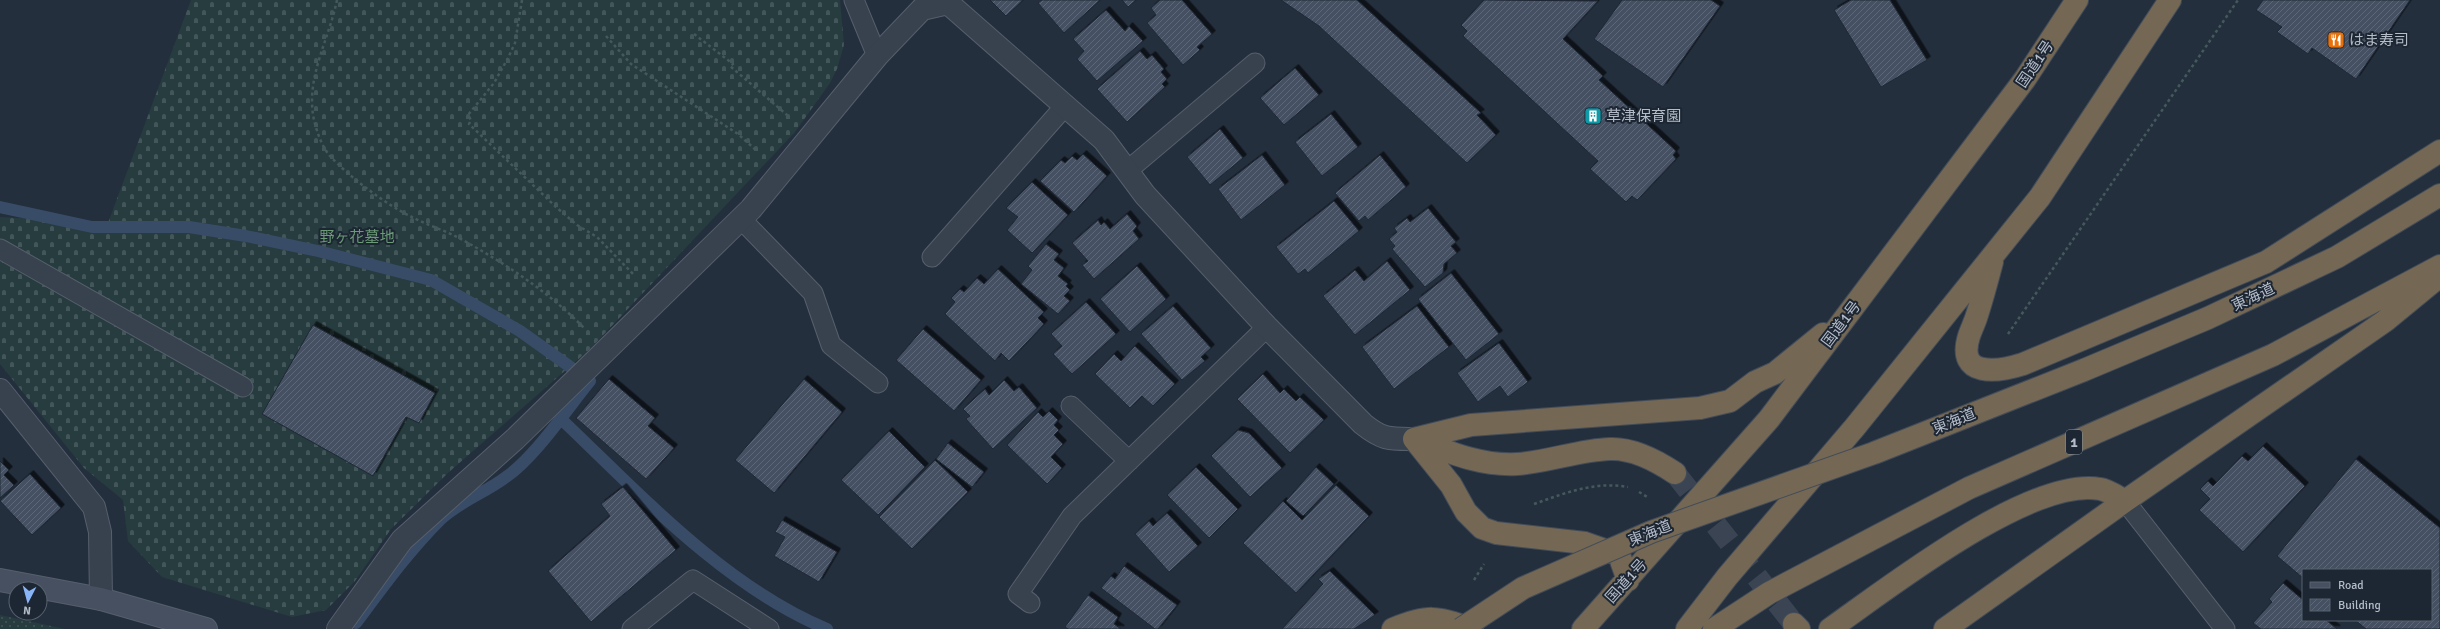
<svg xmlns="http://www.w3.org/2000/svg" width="2440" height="629" font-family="Signika,'Noto Sans JP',sans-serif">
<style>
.grass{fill:url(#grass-dots)}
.cemetery{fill:url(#cemetery-stones)}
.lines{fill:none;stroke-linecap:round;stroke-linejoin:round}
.stream{stroke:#394c67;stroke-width:12}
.building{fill:url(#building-hatch);stroke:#1f2835;filter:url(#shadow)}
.highway-tunnel{stroke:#3a4453;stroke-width:22;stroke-dasharray:22 11;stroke-linecap:butt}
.lane-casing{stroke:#565f6c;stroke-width:21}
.street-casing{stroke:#565f6c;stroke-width:24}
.secondary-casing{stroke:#565f6c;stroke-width:24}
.highway-casing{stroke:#434c59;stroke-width:24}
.path{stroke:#44595c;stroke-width:2.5;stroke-dasharray:3 3;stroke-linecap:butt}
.lane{stroke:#38414e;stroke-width:19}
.street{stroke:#38414e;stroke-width:22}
.secondary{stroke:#465061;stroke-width:22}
.highway{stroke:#746855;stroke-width:22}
.highway-bridge-casing{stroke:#434c59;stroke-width:24;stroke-linecap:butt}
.highway-bridge{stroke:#746855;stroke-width:22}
.labels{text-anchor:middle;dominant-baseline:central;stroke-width:4;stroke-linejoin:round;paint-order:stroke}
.shield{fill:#1d2633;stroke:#878f9c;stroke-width:1}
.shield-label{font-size:14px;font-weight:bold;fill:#b4bcc9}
.poi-label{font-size:15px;fill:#b4bcc9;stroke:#1d2633;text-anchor:start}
.street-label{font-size:15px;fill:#b4bcc9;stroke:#1d2633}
.park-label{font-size:15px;fill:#6b9a76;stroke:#1d2633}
</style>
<defs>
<pattern id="grass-dots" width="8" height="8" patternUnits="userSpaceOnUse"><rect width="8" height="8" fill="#263c3f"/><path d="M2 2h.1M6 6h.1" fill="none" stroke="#435659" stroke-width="1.8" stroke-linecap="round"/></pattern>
<pattern id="cemetery-stones" width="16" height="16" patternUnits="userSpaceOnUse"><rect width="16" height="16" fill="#263c3f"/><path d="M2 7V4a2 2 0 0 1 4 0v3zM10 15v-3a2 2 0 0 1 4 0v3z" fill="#435659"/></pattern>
<pattern id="building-hatch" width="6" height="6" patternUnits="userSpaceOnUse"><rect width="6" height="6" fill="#455162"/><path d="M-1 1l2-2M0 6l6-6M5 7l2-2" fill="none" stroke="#5d6877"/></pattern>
<filter id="shadow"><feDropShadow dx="3.5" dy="-3.5" stdDeviation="0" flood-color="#0009"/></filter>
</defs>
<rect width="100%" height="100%" fill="#242f3e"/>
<path class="grass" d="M0,615l65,14h-65z"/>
<path class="cemetery" d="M191,0h649l4,45 -7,24 -7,14 -35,49 -205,217 -141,123 -58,57 -36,52 -29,29 -34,7 -130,-40 -34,-36 -5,-41 -39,-32 -84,-104v-147l108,6z"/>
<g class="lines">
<path class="stream" d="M0,207l92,20h97l57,9 72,15 113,29 89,51 70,50c-23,28 -55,76 -84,96 -21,16 -46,24 -66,43 -32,32 -57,67 -84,103
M560,418c80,76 164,168 267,211"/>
</g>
<path class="building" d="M990,0h33l-17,16z
M1042,0h58l-36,33 -26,-30z
M1122,0h14l-8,7z
M1160,0h22l30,34 -15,13 3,3 -17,15 -36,-42 9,-8 -5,-7z
M1281,0h76l124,113 -4,2 19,20 -29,28 -148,-137z
M1484,0l114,1 -35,38 40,37 -4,4 77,71 -3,4 3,4 -39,41 -5,-4 -6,6 -36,-33 8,-8 -135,-125 4,-5 -6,-6z
M1622,0h89l9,6 -57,81 -69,-48z
M1851,0h39l37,60 -46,27 -47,-77z
M2263,0h147l-54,79 -44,-31 -4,6 -31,-22 5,-5 -26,-17z
M1106,10l19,21 4,-5 14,15 -46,40 -20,-22 7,-8 -11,-12z
M1140,51l7,8 5,-4 12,14 -3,3 6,7 -5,5 3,3 -38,35 -30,-33z
M1295,68l24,27 -35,30 -24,-27z
M1331,114l27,33 -36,29 -27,-34z
M1220,129l23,29 -33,27 -23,-28z
M1083,154l24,22 -33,36 -34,-31 21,-21 4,3 7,-7 5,4z
M1262,155l23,30 -44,35 -23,-31z
M1380,155l26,32 -38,33 -3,-4 -6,5 -24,-28z
M1032,182l36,33 -36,38 -25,-23 11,-13 -12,-9z
M1334,201l25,30 -51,42 -3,-4 -7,5 -22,-27z
M1428,208l28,34 -5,4 6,7 -13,11 -1,9 -18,14 -33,-38 3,-3 -6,-7 8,-7 -3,-4 13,-10 3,4z
M1127,214l10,12 -4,5 6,8 -45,40 -12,-14 6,-4 -16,-18 26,-23 3,5 3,-3 6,7z
M1046,244l13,10 -5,6 10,8 -6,8 10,8 -2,2 4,4 -6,6 6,5 -12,13 -37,-30 11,-14 -4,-4z
M1387,261l23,29 -55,45 -32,-39 32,-26 9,11z
M1137,266l29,33 -36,33 -30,-33z
M998,269l46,43 -6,6 6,6 -35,37 -8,-8 -6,8 -50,-47 10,-12 -4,-4 9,-9 4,3 13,-14 7,6z
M1451,273l48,61 -33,26 -48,-61z
M1086,302l30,32 -44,40 -19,-20 9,-8 -11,-12z
M1173,306l38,42 -10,9 4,4 -23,19 -41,-46z
M1417,306l32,41 -55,42 -32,-42z
M313,325l122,68 -16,30 -13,-6 -33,59 -111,-62z
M923,329l58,51 -27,31 -58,-51z
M1499,343l29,39 -20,15 -8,-11 -22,16 -21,-29z
M1135,346l40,38 -22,22 -11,-10 -12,12 -35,-34 19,-20 7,7z
M1263,374l17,19 4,-4 12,12 4,-4 24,23 -34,33 -53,-54z
M609,379l46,39 -7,8 26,22 -28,31 -70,-61z
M804,379l38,33 -68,81 -39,-33z
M1004,380l10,11 5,-4 18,21 -44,41 -27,-30 4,-3 -7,-7 22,-20 4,6z
M1049,411l9,9 -4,5 5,5 -5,5 9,9 -12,13 11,11 -15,16 -40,-39 31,-33 5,5z
M1238,430l11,3 33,35 -32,29 -39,-41z
M889,431l36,36 -47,48 -37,-35z
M948,443l36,29 -12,15 -36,-28z
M2263,446l42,40 -62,66 -44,-42 11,-11 -10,-10 8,-8 5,5 29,-30 6,5z
M2356,459l84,69v101h-74l-11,-9h76v-50h-128v8l-26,-22z
M935,460l33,32 -56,57 -33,-32z
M0,461l9,9 -5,5 10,10 -14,13z
M1196,467l42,42 -29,29 -42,-43z
M1316,467l18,17 -31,32 -17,-15z
M30,474l31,34 -29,27 -32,-34z
M1336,485l33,31 -73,77 -53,-50 40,-42 19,19z
M623,487l53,63 -85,72 -43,-51 62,-55 -9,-12z
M1167,513l31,33 -29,26 -34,-38 14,-13 4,5z
M782,520l55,32 -18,30 -45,-26 11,-19 -10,-5z
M1124,566l53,39 -19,24h-3l-54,-41 10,-12 4,3z
M1330,571l45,44 -21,14h-72l41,-45 -5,-5z
M2283,583l20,17v20h23l11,9h-76l-8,-6 19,-21 -3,-3z
M1088,595l30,22 -4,7 7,5h-53l-3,-2z"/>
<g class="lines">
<path class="highway-tunnel" d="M1675,473l119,151"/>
<g class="lane-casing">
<path id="lane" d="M854,0l23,56
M1127,171l128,-108
M741,219l72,74 18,52 47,38
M0,249l243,138
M932,257l133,-151
M1071,406l58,55
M2125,501l100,128
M1030,603l-12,-9 54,-78 195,-189
M632,629l61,-49 76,49"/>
</g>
<g class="street-casing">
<path id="street" d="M948,3l156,137 41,55 122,132 96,97c20,16 26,15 51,15
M0,390l94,117 6,25 1,67
M338,629l64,-89 113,-101 236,-230 126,-153 45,-47 26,-6"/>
</g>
<g class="secondary-casing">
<path id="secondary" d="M0,580l101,19 105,30"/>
</g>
<g class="highway-casing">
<path id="highway" d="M1992,262c-5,19 -10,38 -16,56 -2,6 -5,12 -7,18 -13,42 29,36 54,28l243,-102 174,-111
M2084,370l124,-52 129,-61 103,-62
M1414,439l57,-14 229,-17 30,-7 25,-19 20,-9 48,-39
M1414,439l37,46 15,27 16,16 14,5 89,10 34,12 9,25
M1415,439c34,13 65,27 102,25 31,-2 62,-14 93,-15 22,-1 47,12 65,24
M1794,624l5,5
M1393,629c34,-14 44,-13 79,0
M1583,629l186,-210 256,-340 52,-79
M1687,629l40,-52 128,-150 185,-230 130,-197
M1714,629l55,-36 200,-105 304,-133 167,-89
M1830,629c57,-40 201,-153 270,-140 8,1 18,8 25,12
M1945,629l180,-128 260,-180 51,-42"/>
</g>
<path class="path" d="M337,0c-8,40 -32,78 -23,120 3,12 8,27 16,36 18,20 58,50 82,61 15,8 32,13 47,21 44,24 90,54 125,90
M522,0l-7,43 -7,15 -14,25 -26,32 3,5 -2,4 87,83 21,18 20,12 38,39
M694,34l39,30 -3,2 57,49
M606,36l25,28 107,70 19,17
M2008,334l230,-334
M1639,492l10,6
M1534,504c31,-11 61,-23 94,-17
M1474,580l10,-16"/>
<use href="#lane" class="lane"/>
<use href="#street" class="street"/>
<use href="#secondary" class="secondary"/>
<use href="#highway" class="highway"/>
<g class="highway-bridge-casing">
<path id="highway-bridge" d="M1461,629l62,-41 128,-56 223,-79 210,-83"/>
</g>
<use href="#highway-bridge" class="highway-bridge"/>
</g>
<defs>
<g id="restaurant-square" transform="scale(0.9)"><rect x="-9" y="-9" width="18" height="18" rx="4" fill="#e8710a" stroke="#1d2633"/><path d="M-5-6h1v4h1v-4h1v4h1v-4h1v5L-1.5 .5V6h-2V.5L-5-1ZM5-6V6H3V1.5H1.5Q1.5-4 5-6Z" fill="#fff"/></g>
<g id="building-square" transform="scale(0.9)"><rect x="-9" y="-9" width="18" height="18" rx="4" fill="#0f9aa8" stroke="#1d2633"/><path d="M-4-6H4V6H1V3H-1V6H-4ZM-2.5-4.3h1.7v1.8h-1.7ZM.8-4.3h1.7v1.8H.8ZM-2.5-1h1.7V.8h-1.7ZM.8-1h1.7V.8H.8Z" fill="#fff"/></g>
</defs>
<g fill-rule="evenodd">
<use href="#restaurant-square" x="2336" y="40"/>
<use href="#building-square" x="1593" y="116"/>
</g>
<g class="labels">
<rect class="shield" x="2066" y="430" width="16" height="24" rx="3"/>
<g class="shield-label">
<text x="2074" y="442">1</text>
</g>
<g class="poi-label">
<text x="2349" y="40">はま寿司</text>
<text x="1606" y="116">草津保育園</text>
</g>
<g class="street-label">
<text transform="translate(2035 64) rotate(-56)">国道1号</text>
<text transform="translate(2253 297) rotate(-25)">東海道</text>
<text transform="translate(1841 324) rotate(-53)">国道1号</text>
<text transform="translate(1954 421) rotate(-22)">東海道</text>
<text transform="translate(1650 533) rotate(-22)">東海道</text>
<text transform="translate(1626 581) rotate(-48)">国道1号</text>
</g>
<g class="park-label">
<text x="357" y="237">野ヶ花墓地</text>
</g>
</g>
<rect x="2302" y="569" width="130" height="52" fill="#1d2633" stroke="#59626f"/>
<rect x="2310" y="582" width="20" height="6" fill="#465061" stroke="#59626f"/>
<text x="2338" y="589" font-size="12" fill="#b4bcc9">Road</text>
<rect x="2310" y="599" width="20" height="12" fill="url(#building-hatch)" stroke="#59626f"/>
<text x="2338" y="609" font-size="12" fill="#b4bcc9">Building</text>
<g transform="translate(28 601) rotate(186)"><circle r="19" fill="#1d2633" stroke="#59626f"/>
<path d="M0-3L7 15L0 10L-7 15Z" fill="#8ab4f8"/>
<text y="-6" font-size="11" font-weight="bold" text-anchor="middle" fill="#b4bcc9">N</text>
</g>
</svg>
